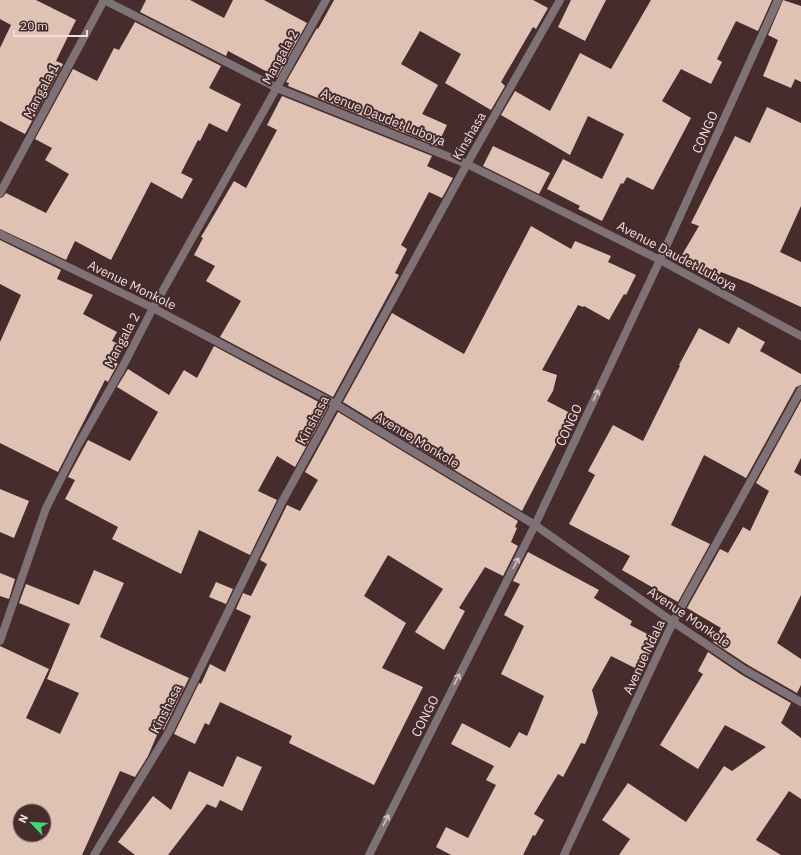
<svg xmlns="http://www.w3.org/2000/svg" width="801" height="855" font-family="'IBM Plex Sans',sans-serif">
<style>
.building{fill:#e0c2b4;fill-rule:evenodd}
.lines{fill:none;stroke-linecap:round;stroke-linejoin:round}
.street{stroke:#7f7277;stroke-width:8}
.oneway{stroke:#d4c3c4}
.labels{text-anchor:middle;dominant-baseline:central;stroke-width:4;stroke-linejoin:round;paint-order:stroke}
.street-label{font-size:13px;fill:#f0dede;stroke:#462c2c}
</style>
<rect width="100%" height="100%" fill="#462c2c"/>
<path class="building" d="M0,0h36l40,20 -20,41 7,3 -38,70 -25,-13v-73l11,-23 -11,-6z
M146,0h44l34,18 9,-18h31l43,23 -30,54 -49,-26 -2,5 -86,-44z
M334,0h199l15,8 -12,21 -3,-2 -32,55 4,4 -14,24 -46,-27 16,-29 -41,-23 -19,33 37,21 -16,29 25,11 -10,21 -149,-60 1,-3 -3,-1 31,-54 1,1z
M571,0h35l-21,41 -27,-14z
M651,0h121l-14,31 -22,-10 -19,38 5,3 -11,22 -30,-15 -19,32 29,17 -38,72 -26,-13 -4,7 -2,-1 -19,38 -24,-12 2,-3 -33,-17 16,-30 39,20 22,-45 -36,-18 -18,39 -69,-40 14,-24 35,20 30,-58 31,16z
M783,0l18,6v76l-6,-3 -4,9 -28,-12 15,-36 -10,-5z
M135,22l86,44 -12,22 32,16 -14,28 -18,-9 -9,18 -2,-1 -17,33 12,6 -11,20 -31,-17 -40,78 -36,-19 -9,19 -66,-31v-31l3,-1 3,-4 40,20 23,-39 -24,-14 7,-12 -17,-9 38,-70 24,12 17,-33 5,2z
M282,96l150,60 -5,10 26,12 -11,20 -13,-6 -28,53 6,4 -12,24 4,2 -66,122 -113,-60 21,-36 -35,-20 9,-15 -21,-11 9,-17 -2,-1 33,-56 12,7 31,-58 -10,-5z
M767,107l34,16v83l-21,46 21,10v45l-52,-24 -28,-11 -6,9 -36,-21 20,-34 -8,-3 44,-87 15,7z
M493,146l57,27 -11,21 -56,-28z
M531,226l40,23 4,-8 36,15 -3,6 28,13 -10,20 -2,-1 -15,26 -25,-14 -1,1 -5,-2 -36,65 15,5 -4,16 -6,10 25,13 -50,97 -179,-109 49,-89 72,41z
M0,240l61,30 -4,9 36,16 -10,19 34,18 -5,9 11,5 -8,16 3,2 -1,1 -9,17 -3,-2 -47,92 -58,-29v-101l21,-47 -21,-11z
M738,327l27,15 -5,9 41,23v11l-5,2 -50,91 -42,-23 -33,70 39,19 -32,58 -56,-32 8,-14 -61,-32 26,-49 -7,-4 25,-46 30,16 37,-75 -1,-1 20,-37 30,16z
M214,346l114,61 -33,60 -18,-11 -19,35 19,9 -27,55 -51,-25 -18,44 -69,-35 6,-12 -53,-28 10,-19 -7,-3 20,-37 42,21 28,-49 -41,-25 11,-18 41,26 15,-25 13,8z
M801,401v57l-7,14 7,4v119l-24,48 24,16v26l-4,8 -49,-28 -35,-23 8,-14 -34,-20 33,-59 8,4 15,-26 7,4 19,-40 -13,-8z
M338,412l180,109 -3,6 2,1 -6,14 7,4 -15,30 -18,-9 -26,41 6,3 -21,39 -29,-18 28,-43 -55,-34 -24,41 42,27 -24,45 41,19 -49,98 -85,-42 3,-7 -72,-34 -11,23 -4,-2 -10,21 -21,-10 25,-51 2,1 9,-20 15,8 26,-56 -15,-7 7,-16 8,3 16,-32 -7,-4 27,-55 13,6 18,-31 -13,-8z
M0,489l29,12 -15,37 -14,-6z
M528,552l71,38 -5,8 38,23 -2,4 27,14 -16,32 -30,-15 -19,34 6,23 -13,31 -4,-1 -18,34 -5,-3 -24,40 10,6 -9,16 -2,-1 -10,20h-72l-15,-8 10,-20 22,11 28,-53 -10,-5 8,-14 -43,-22 11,-21 48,25 9,-16 8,4 17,-40 -43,-22 23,-48 -20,-11 16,-31 -7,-3z
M94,570l30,13 -24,54 89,41 -24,49 -1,3 -4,-2 -12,28 -13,21 -15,-6 -38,84h-82v-209l49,23 -23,49 34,16 19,-41 -32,-14 23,-55 -51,-21 7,-19 53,21zM20,811h24v24h-24z
M0,573l15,6 -6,20 -9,-3z
M216,582l17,7 -7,15 -17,-7z
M708,652l34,23 49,28 -10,20 20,15v61l-12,-8 -33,49 25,15h-162l11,-16 -28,-19 26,-37 58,39 38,-56 8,5 34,-24 -41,-22 -27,44 -38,-24 43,-71 -5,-3z
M237,756l25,11 -20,44 -22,-11 -4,8 -9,-4 -39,51h-33l-17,-13 35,-46 18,14 18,-39 34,16z"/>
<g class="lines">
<path class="street" d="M104,0l173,88 190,76 193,96 141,76
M0,193l104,-193
M0,234l153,74 182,96 200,121 138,97 72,48 56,32
M0,641l46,-133 31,-61 45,-79 31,-60 173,-308
M94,855l76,-125 112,-228 185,-338 93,-164
M369,855l166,-330 125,-265 118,-260
M564,855l109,-233 128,-232"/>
</g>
<defs><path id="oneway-shaft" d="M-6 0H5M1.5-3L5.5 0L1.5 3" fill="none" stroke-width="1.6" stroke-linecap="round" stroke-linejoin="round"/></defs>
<g class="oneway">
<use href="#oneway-shaft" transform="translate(596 395) rotate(-65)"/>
<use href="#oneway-shaft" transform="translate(516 563) rotate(-63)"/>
<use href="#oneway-shaft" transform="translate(457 679) rotate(-63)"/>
<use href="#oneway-shaft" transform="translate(386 820) rotate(-63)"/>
</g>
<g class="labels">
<g class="street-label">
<text transform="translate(280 57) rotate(-61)">Mangala 2</text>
<text transform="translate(41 91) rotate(-62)">Mangala 1</text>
<text transform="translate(383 117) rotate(22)">Avenue Daudet Luboya</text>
<text transform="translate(705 132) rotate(-66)">CONGO</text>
<text transform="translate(469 136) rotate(-60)">Kinshasa</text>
<text transform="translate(677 256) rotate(28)">Avenue Daudet Luboya</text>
<text transform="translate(132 285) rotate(26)">Avenue Monkole</text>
<text transform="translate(122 340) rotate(-62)">Mangala 2</text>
<text transform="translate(313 420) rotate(-62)">Kinshasa</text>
<text transform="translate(569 425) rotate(-65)">CONGO</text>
<text transform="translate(417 440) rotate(31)">Avenue Monkole</text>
<text transform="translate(689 617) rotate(34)">Avenue Monkole</text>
<text transform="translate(644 657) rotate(-65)">Avenue Ndala</text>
<text transform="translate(166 709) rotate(-63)">Kinshasa</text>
<text transform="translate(425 716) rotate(-63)">CONGO</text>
</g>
</g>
<g transform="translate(32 823) rotate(295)"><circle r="19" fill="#462c2c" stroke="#8a7373"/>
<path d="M0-3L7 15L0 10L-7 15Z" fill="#42d77b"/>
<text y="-6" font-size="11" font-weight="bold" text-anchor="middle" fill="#f0dede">N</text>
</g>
<path d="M14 30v6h73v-6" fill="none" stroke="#f0dede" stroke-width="2"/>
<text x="20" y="30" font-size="12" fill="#f0dede" stroke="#462c2c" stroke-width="3" paint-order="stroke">20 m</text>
</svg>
